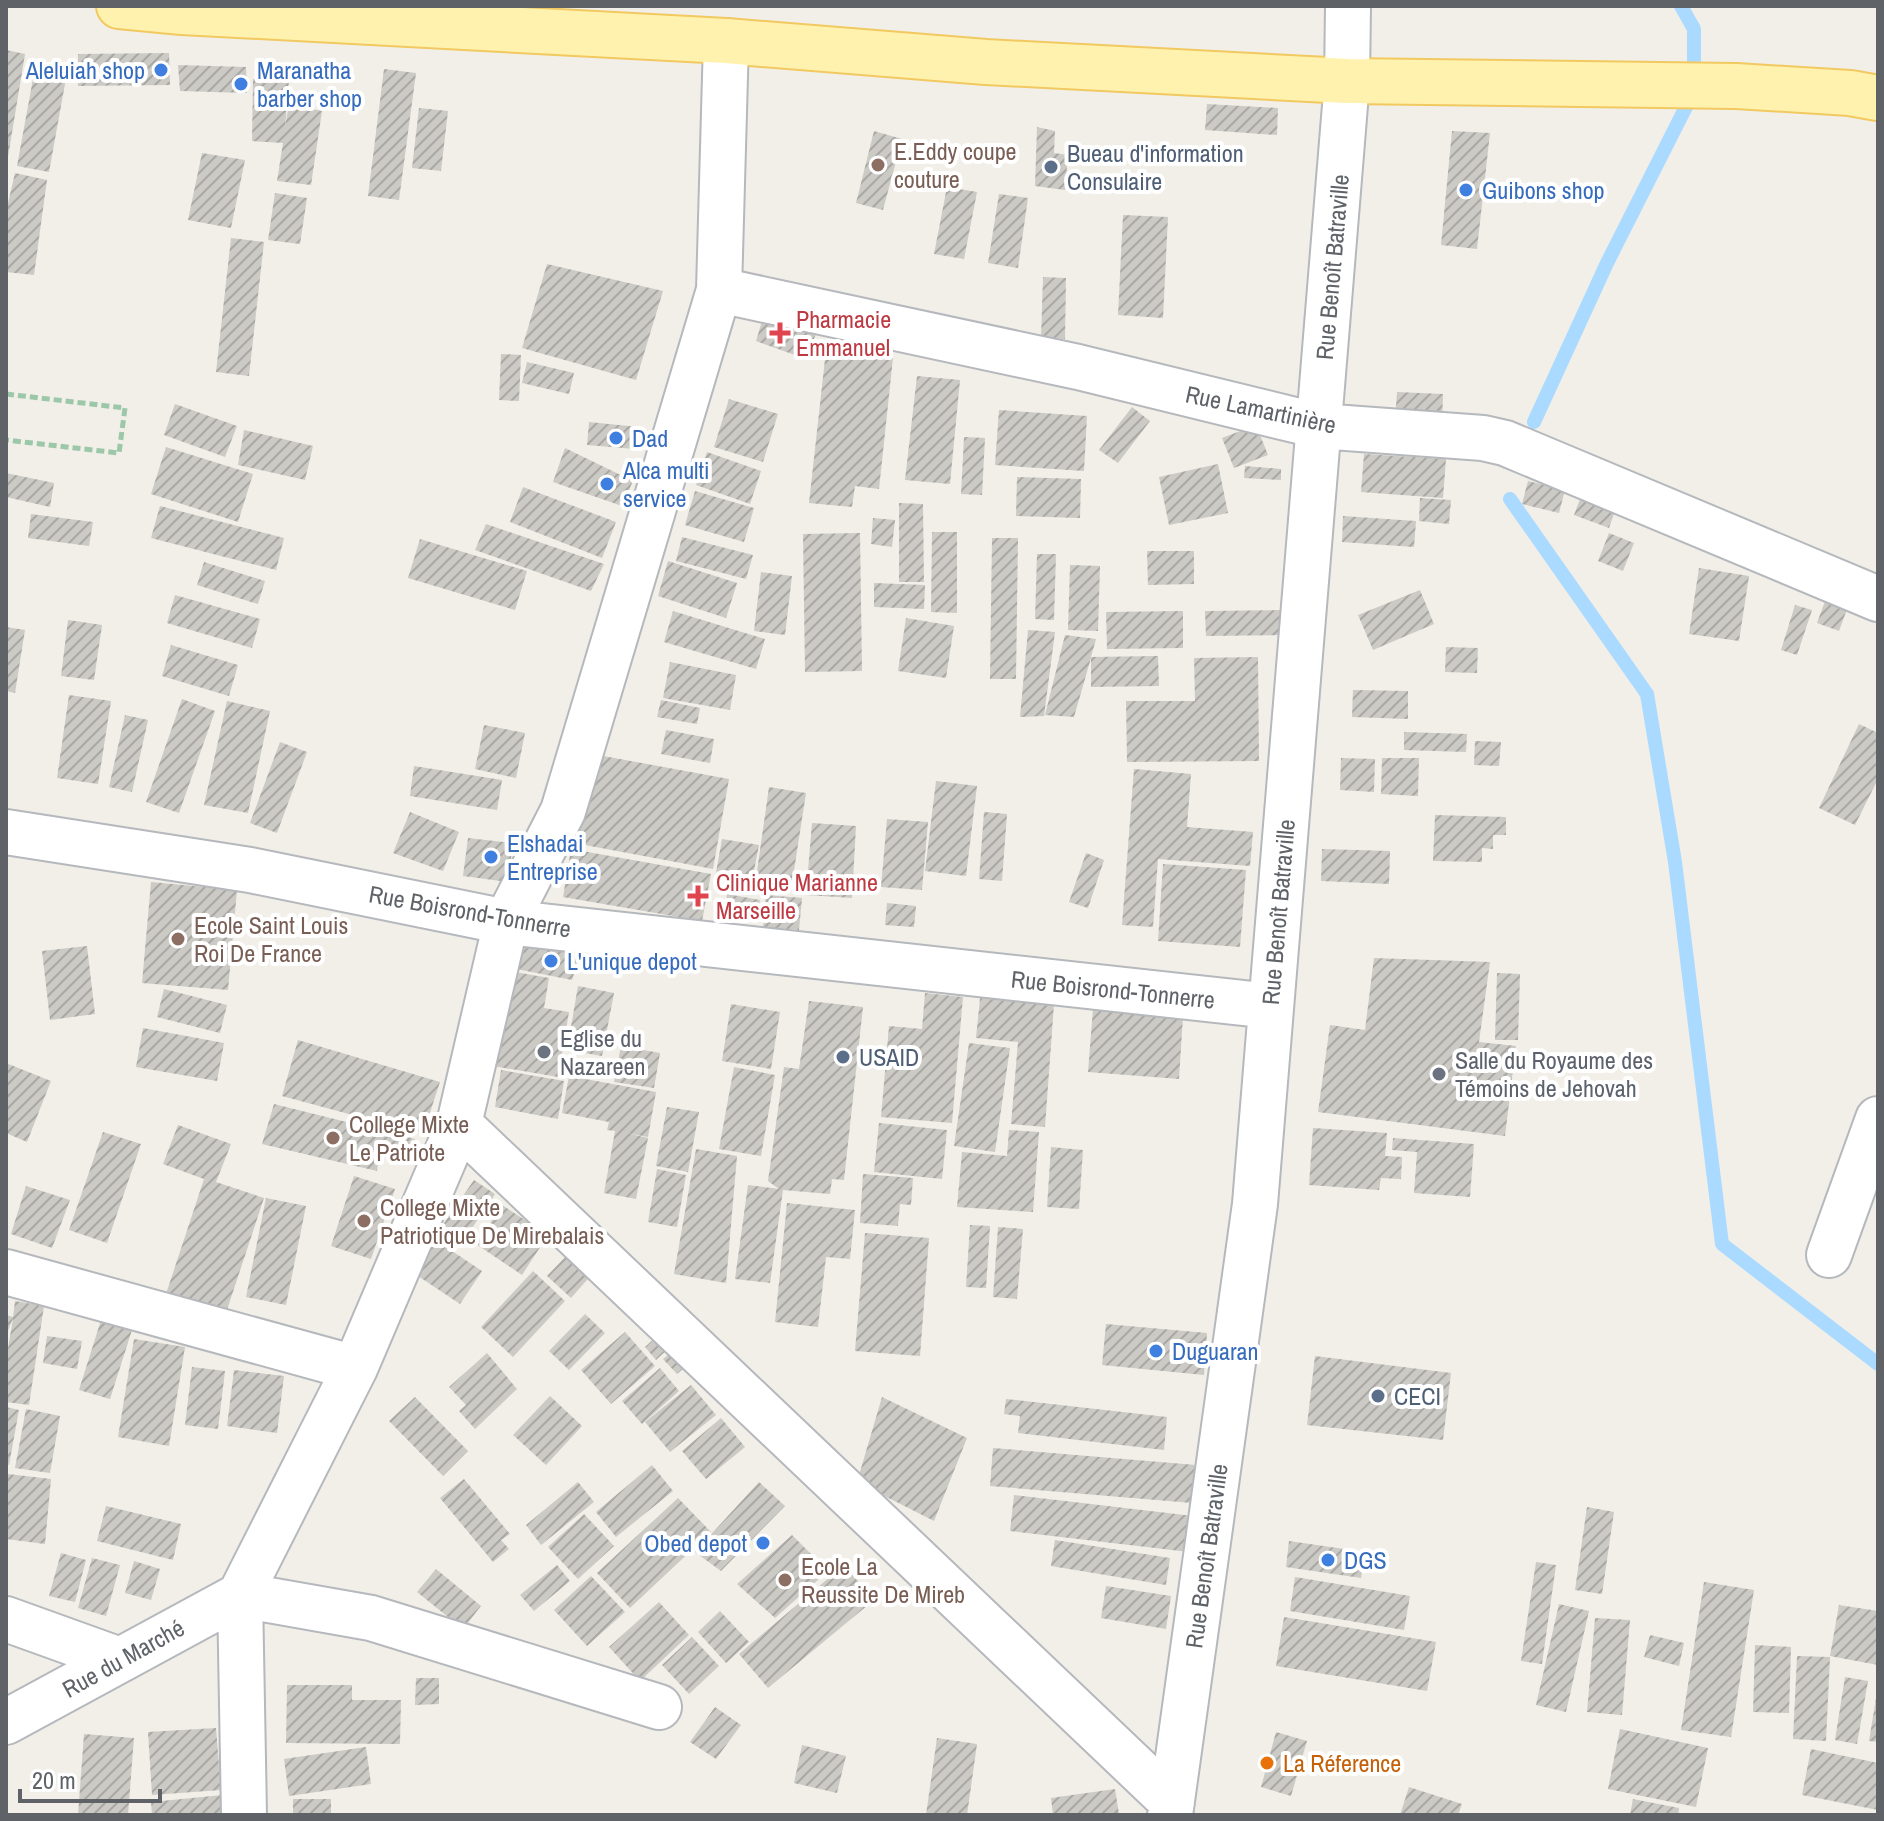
<svg xmlns="http://www.w3.org/2000/svg" width="1884" height="1821" font-family="'Archivo Narrow',sans-serif">
<style>
.lines{fill:none;stroke-linecap:round;stroke-linejoin:round}
.stream{stroke:#aadaff;stroke-width:14}
.building{fill:url(#building-hatch)}
.minor-casing{stroke:#b5b8bc;stroke-width:48}
.major-casing{stroke:#f2c960;stroke-width:48}
.path{stroke:#9cc7a9;stroke-width:5;stroke-dasharray:8 4;stroke-linecap:butt}
.minor{stroke:#fff;stroke-width:44}
.major{stroke:#fff2af;stroke-width:44}
.shop-dot{fill:#3f7fe0;stroke:#fff;stroke-width:3}
.education-dot{fill:#8d6e63;stroke:#fff;stroke-width:3}
.service-dot{fill:#5c6f8a;stroke:#fff;stroke-width:3}
.health-dot{fill:#e0444e;stroke:#fff;stroke-width:3}
.worship-dot{fill:#6b7280;stroke:#fff;stroke-width:3}
.food-dot{fill:#e8710a;stroke:#fff;stroke-width:3}
.labels{text-anchor:middle;dominant-baseline:central;stroke-width:8;stroke-linejoin:round;paint-order:stroke}
.shop-label{font-size:24px;fill:#366cbe;stroke:#fff;text-anchor:start}
.education-label{font-size:24px;fill:#785e54;stroke:#fff;text-anchor:start}
.service-label{font-size:24px;fill:#4e5e75;stroke:#fff;text-anchor:start}
.street-label{font-size:24px;fill:#5f6368;stroke:#fff}
.health-label{font-size:24px;fill:#be3a42;stroke:#fff;text-anchor:start}
.worship-label{font-size:24px;fill:#5b616d;stroke:#fff;text-anchor:start}
.food-label{font-size:24px;fill:#c56008;stroke:#fff;text-anchor:start}
</style>
<defs>
<pattern id="building-hatch" width="6" height="6" patternUnits="userSpaceOnUse" patternTransform="scale(2)"><rect width="6" height="6" fill="#cccac5"/><path d="M-1 1l2-2M0 6l6-6M5 7l2-2" fill="none" stroke="#a9a8a4"/></pattern>
</defs>
<rect width="100%" height="100%" fill="#f1efe8"/>
<g class="lines">
<path class="stream" d="M1534,422l73,-159 87,-172v-62l-13,-23
M1510,499l137,195 28,168 47,382 156,120"/>
</g>
<path class="building" d="M6,50l19,4 -17,103 -2,-1z
M169,53l1,32 -92,1v-32z
M178,65l68,2 1,26 -67,-2z
M35,68l32,5 -18,99 -32,-6z
M384,69l32,4 -17,127 -31,-4z
M253,79l36,2 -4,46 4,-23 33,7 -11,74 -34,-4 6,-38 -31,-2z
M1207,104l71,4 -1,27 -72,-5z
M419,108l29,3 -7,60 -29,-3z
M1037,127l18,4 -1,22 14,2 -3,35 -30,-4z
M874,131l28,8 -19,71 -27,-7z
M1452,131l38,2 -13,116 -36,-4z
M202,153l43,7 -14,68 -43,-8z
M15,173l32,7 -13,95 -28,-3v-60z
M947,187l30,5 -13,67 -30,-5z
M275,193l32,5 -7,46 -32,-4z
M999,194l29,4 -10,70 -30,-5z
M1123,215l45,2 -5,101 -45,-3z
M231,238l33,4 -15,134 -33,-4z
M547,264l116,27 -27,89 -114,-32z
M1043,277l23,1 -1,61 -24,-1z
M766,308l53,18 -13,33 -50,-18z
M826,350l67,8 -14,131 -24,-3 -3,21 -43,-4z
M501,354l20,1 -2,46 -20,-1z
M527,362l47,11 -5,21 -47,-11z
M917,376l43,4 -10,104 -45,-4z
M1397,392l46,2 -1,29 -47,-3z
M729,399l49,15 -15,48 -49,-15z
M175,404l62,22 -12,31 -61,-22z
M1132,407l18,14 -32,42 -19,-13z
M999,410l88,6 -3,55 -89,-6z
M589,422l49,5 -3,22 -48,-4z
M1256,425l12,30 -34,13 -12,-30z
M244,430l69,16 -8,34 -67,-15z
M964,437l21,1 -3,57 -21,-1z
M166,447l87,27 -15,48 -87,-28z
M565,448l68,33 -11,25 -69,-24z
M707,452l54,19 -11,33 -54,-19z
M1364,454l82,5 -3,39 -82,-6z
M1218,464l10,49 -59,12 -10,-48z
M1245,466l36,3v11l-37,-2z
M6,473l48,10 -4,24 -44,-10z
M1017,477l64,2 -1,39 -64,-2z
M1528,481l37,9 -6,23 -37,-9z
M523,487l93,35 -14,36 -92,-36z
M695,491l59,17 -10,34 -59,-17z
M1582,494l34,14 -7,20 -35,-13z
M1420,498l31,2 -2,24 -30,-3z
M899,503l24,1 1,78h-25z
M160,506l124,32 -8,32 -125,-32z
M31,514l62,8 -4,24 -61,-8z
M1343,516l73,5 -2,26 -72,-5z
M873,518l22,2 -3,27 -21,-3z
M486,524l118,40 -13,27 -116,-41z
M932,532h25v81l-26,-1z
M860,533l2,138 -57,1 -2,-138z
M1609,533l25,10 -11,28 -25,-10z
M682,537l71,18 -7,24 -70,-18z
M992,538h26l-2,141h-26z
M420,539l107,32 -12,39 -107,-32z
M1147,551h47v33l-46,1z
M1037,554h19l-2,66 -19,-1z
M668,561l69,22 -11,35 -68,-22z
M204,562l61,19 -7,23 -61,-19z
M1070,565l30,1 -2,65 -30,-1z
M1699,568l50,8 -10,65 -50,-7z
M761,572l31,4 -7,59 -31,-4z
M874,583l51,2 -1,24 -50,-2z
M1420,590l14,34 -61,26 -15,-35z
M1828,593l22,8 -11,30 -22,-8z
M175,595l85,24 -8,29 -85,-25z
M1795,605l17,5 -15,45 -16,-5z
M1285,610v25l-79,1 -1,-25z
M673,611l92,28 -9,30 -92,-27z
M1183,611v37l-76,1 -1,-37z
M906,618l48,8 -8,52 -48,-7z
M68,620l34,5 -8,55 -33,-4z
M6,627l19,3 -10,63 -9,-2z
M1028,630l27,2 -11,84 -24,1z
M1065,635l31,4 -5,18 67,-1 1,30 -68,1v-29l-17,59 -29,-2z
M171,645l67,20 -9,31 -67,-20z
M1446,647l32,1 -1,25 -32,-1z
M1258,657l1,104 -132,1 -1,-61h69l-1,-43z
M670,662l66,13 -6,35 -67,-12z
M1353,690l55,1v28l-56,-2z
M69,695l42,6 -13,83 -41,-6z
M182,699l33,12 -36,102 -33,-11z
M661,700l39,8 -3,16 -40,-7z
M227,701l43,10 -22,102 -44,-8z
M125,715l23,5 -16,72 -23,-5z
M1859,724l19,9v46l-23,46 -36,-17z
M484,725l41,8 -9,45 -41,-9z
M666,730l48,9 -4,24 -49,-9z
M1404,732l63,2 -1,18 -62,-2z
M1475,741l26,1 -2,24 -25,-1z
M280,742l27,10 -30,81 -27,-10z
M587,753l142,26 -16,90 -144,-27z
M1341,758l34,1 -1,33 -34,-2z
M1382,758h37l-1,38 -37,-2z
M414,766l88,14 -5,30 -87,-14z
M1134,769l57,5 -4,53 66,5 -3,34 -92,-7 -5,68 -31,-2z
M936,781l41,5 -11,90 -41,-5z
M769,787l37,6 -15,97 -36,-5z
M410,812l49,20 -16,39 -50,-18z
M984,812l23,2 -5,67 -23,-2z
M1435,815l71,2v18h-13v14l-11,-1v14l-49,-1z
M887,819l41,3 -6,68 -41,-3z
M812,823l44,3 -4,72 -46,-3z
M468,838l45,5 -5,39 -45,-6z
M722,839l37,6 -9,46 -36,-7z
M571,849l140,25 -9,47 -139,-24z
M1322,849l68,2 -1,33 -68,-3z
M1086,853l18,7 -16,48 -19,-6z
M1163,864l83,6 -6,77 -82,-6z
M151,882l86,8 -9,100 -86,-7z
M727,894l33,6 -3,13 -32,-6z
M766,895l36,3 -3,32 -36,-3z
M887,903l29,3 -2,21 -29,-2z
M525,936l57,13 -10,31 -56,-11z
M87,946l8,68 -45,6 -8,-69z
M1374,958l116,4 -11,80 37,4 -11,90 -187,-24 12,-87 35,5z
M510,971l39,7 -5,30 25,4 -11,65 -65,-11z
M1497,973l23,1 -2,66h-23z
M578,986l36,7 -12,63 -35,-6z
M164,989l63,16 -7,28 -63,-16z
M925,993l38,4 -11,126 -71,-6 8,-91 33,3z
M980,998l74,6 -9,123 -34,-3 7,-82 -42,-4z
M809,1001l54,6 -19,173 -12,-1 -2,15 -47,-4 -13,93 -35,-4 13,-94 31,4 -11,-8 16,-114 15,2z
M731,1004l49,8 -9,57 -49,-8z
M1093,1009l90,7 -4,63 -91,-7z
M143,1028l81,15 -7,38 -81,-14z
M298,1040l142,42 -17,52 -141,-38z
M969,1043l41,5 -15,104 -41,-6z
M621,1046l39,7 -6,35 -40,-6z
M6,1063l45,18 -24,61 -21,-9z
M734,1067l41,8 -14,81 -42,-7z
M501,1070l63,11 -6,38 -63,-12z
M569,1076l87,16 -8,45 -22,-4 22,5 -12,61 -32,-6 11,-62 -8,-1 2,-8 -47,-9z
M274,1104l141,35 -5,26 -31,-9 -2,15 -115,-27z
M667,1107l32,5 -11,60 -32,-6z
M879,1123l68,7 -5,49 -68,-7z
M178,1125l53,19 -15,38 48,16 -40,121 -60,-19 40,-121 -41,-15z
M1313,1128l74,5 -2,23 17,1 -1,22 -20,-1 -2,12 -70,-5z
M1009,1130l30,2 -6,80 -76,-5 5,-55 45,4z
M103,1132l38,12 -34,99 -38,-13z
M1393,1138l81,6 -4,53 -56,-4 3,-41 -25,-2z
M1051,1147l32,3 -4,59 -32,-2z
M696,1149l41,7 -11,127 -52,-9z
M657,1169l29,6 -9,52 -29,-5z
M863,1174l50,4 -2,27 -11,-1 -2,22 -38,-3z
M354,1176l41,13 -24,70 -40,-13z
M474,1180l21,14 -31,46 -22,-14z
M26,1186l44,14 -18,48 -41,-14z
M266,1198l40,8 -20,99 -40,-8z
M787,1203l68,7 -5,49 -24,-2 -8,70 -43,-5z
M502,1205l46,30 -26,40 -46,-31z
M970,1225l20,1 -4,62 -20,-1z
M998,1227l25,2 -6,70 -24,-2z
M865,1233l64,5 -9,118 -65,-5z
M434,1239l48,32 -22,33 -48,-32z
M572,1250l23,21 -24,27 -24,-22z
M533,1271l32,30 -52,56 -32,-30z
M15,1301l29,5 -15,99 -23,-3v-41l7,-43 -7,18v-21l7,2z
M585,1314l20,19 -36,37 -20,-19z
M101,1320l31,10 -22,69 -31,-9z
M1106,1324l101,9 -3,42 -102,-10z
M669,1325l11,13 -24,22 -11,-13z
M625,1332l30,34 -44,38 -30,-34z
M47,1336l35,5 -5,28 -34,-6z
M134,1339l51,8 -16,99 -51,-9z
M686,1340l13,15 -22,19 -14,-15z
M487,1353l30,36 -42,40 -16,-18 7,-6 -17,-18z
M1315,1356l136,17 -8,67 -136,-15z
M192,1367l33,4 -7,58 -33,-4z
M660,1368l19,23 -37,33 -20,-23z
M234,1370l50,6 -7,57 -50,-7z
M691,1385l25,30 -46,37 -25,-30z
M550,1396l32,30 -36,39 -33,-30z
M415,1397l53,54 -25,25 -54,-55z
M882,1397l85,41 -33,83 -77,-39z
M1006,1399l161,18 -3,33 -146,-17 2,-17 -16,-2z
M6,1407l13,3 -10,55 -3,-1z
M26,1409l34,7 -10,57 -35,-5z
M721,1418l24,29 -39,32 -24,-28z
M993,1448l203,17 -4,38 -202,-17z
M652,1465l21,26 -57,46 -20,-25z
M8,1474l43,5 -6,65 -39,-5z
M464,1479l46,55 -9,6 8,9 -16,13 -53,-64z
M578,1482l16,20 -53,43 -15,-20z
M759,1482l26,24 -64,65 -26,-19z
M1014,1495l179,21 -4,36 -179,-21z
M678,1498l33,34 -81,76 -33,-35z
M106,1506l75,18 -8,36 -76,-19z
M1587,1507l27,5 -12,82 -27,-4z
M584,1514l30,32 -36,33 -30,-32z
M792,1535l36,36 -53,47 -38,-34z
M1055,1540l115,18 -4,27 -115,-19z
M1289,1541l76,11 -4,26 -75,-11z
M61,1553l25,7 -11,42 -26,-6z
M92,1558l28,7 -14,51 -28,-8z
M134,1561l26,8 -9,31 -26,-7z
M1536,1562l20,3 -14,99 -21,-3z
M557,1565l13,16 -36,30 -14,-16z
M844,1565l30,35 -106,88 -29,-34z
M436,1569l45,37 -18,23 -46,-37z
M591,1576l34,36 -38,34 -33,-36z
M1295,1577l115,19 -6,34 -114,-19z
M1704,1582l50,8 -23,147 -50,-7z
M1106,1586l65,10 -5,33 -65,-11z
M659,1602l30,33 -49,46 -31,-34z
M1559,1604l30,7 -23,101 -30,-7z
M1839,1605l39,6v54l-48,-9z
M720,1611l29,31 -23,21 -28,-31z
M1284,1617l152,25 -9,49 -151,-25z
M1595,1618l35,2 -8,95 -35,-3z
M1650,1635l34,8 -5,23 -35,-9z
M692,1637l27,29 -30,28 -27,-29z
M1755,1645l36,2 -2,66 -36,-1z
M1797,1656l33,1 -4,84 -33,-2z
M1845,1677l23,4 -11,63 -22,-4z
M416,1678h23v26l-24,1z
M287,1685h65v15h49l-1,44 -114,-1z
M1876,1698l2,1v43l-9,-1z
M715,1707l26,18 -25,34 -26,-17z
M216,1728l5,62 -69,5 -4,-63z
M1620,1729l88,19 -12,59 -88,-18z
M1276,1732l31,9 -16,55 -30,-9z
M84,1734l50,4 -6,77h-50z
M937,1738l40,6 -10,71h-41z
M802,1745l44,11 -9,37 -43,-10z
M366,1747l5,37 -82,12 -5,-37z
M1811,1749l67,14v47l-76,-15z
M1409,1787l53,17 -4,11h-58z
M1115,1789l4,25 -66,1 -2,-17z
M223,1795l2,20h-73l-1,-13z
M293,1799h38v16h-38z
M1633,1799l46,9 -1,7h-48z"/>
<g class="lines">
<g class="minor-casing">
<path id="minor" d="M719,290l359,77 241,59 164,12 22,5 373,156
M6,832l244,38 256,52 764,84
M459,1124l713,678
M1829,1255l49,-136
M6,1272l349,96
M6,1619l114,41
M6,1722l234,-127 131,23 288,89
M244,1815l-4,-220 115,-227 104,-244 47,-202 57,-111 156,-521 7,-249
M1170,1815l85,-611 92,-1123 1,-75"/>
</g>
<g class="major-casing">
<path id="major" d="M119,6l63,6 544,29 260,21 361,19 389,5 114,7 28,5"/>
</g>
<path class="path" d="M6,394l119,14 -6,45 -113,-13"/>
<use href="#minor" class="minor"/>
<use href="#major" class="major"/>
</g>
<g class="shop-dot">
<circle cx="161" cy="70" r="8"/>
<circle cx="241" cy="84" r="8"/>
<circle cx="1466" cy="190" r="8"/>
<circle cx="616" cy="438" r="8"/>
<circle cx="607" cy="484" r="8"/>
<circle cx="491" cy="857" r="8"/>
<circle cx="551" cy="961" r="8"/>
<circle cx="1156" cy="1351" r="8"/>
<circle cx="763" cy="1543" r="8"/>
<circle cx="1328" cy="1560" r="8"/>
</g>
<g class="education-dot">
<circle cx="878" cy="165" r="8"/>
<circle cx="178" cy="939" r="8"/>
<circle cx="333" cy="1138" r="8"/>
<circle cx="364" cy="1221" r="8"/>
<circle cx="785" cy="1580" r="8"/>
</g>
<g class="service-dot">
<circle cx="1051" cy="167" r="8"/>
<circle cx="843" cy="1057" r="8"/>
<circle cx="1378" cy="1396" r="8"/>
</g>
<g class="health-dot">
<path d="M776 321h8v8h8v8h-8v8h-8v-8h-8v-8h8z"/>
<path d="M694 884h8v8h8v8h-8v8h-8v-8h-8v-8h8z"/>
</g>
<g class="worship-dot">
<circle cx="544" cy="1052" r="8"/>
<circle cx="1439" cy="1074" r="8"/>
</g>
<circle class="food-dot" cx="1267" cy="1763" r="8"/>
<g class="labels">
<g class="shop-label">
<text x="145" y="70" text-anchor="end">Aleluiah shop</text>
<text x="257" y="70">Maranatha<tspan x="257" dy="28">barber shop</tspan></text>
<text x="1482" y="190">Guibons shop</text>
<text x="632" y="438">Dad</text>
<text x="623" y="470">Alca multi<tspan x="623" dy="28">service</tspan></text>
<text x="507" y="843">Elshadai<tspan x="507" dy="28">Entreprise</tspan></text>
<text x="567" y="961">L'unique depot</text>
<text x="1172" y="1351">Duguaran</text>
<text x="747" y="1543" text-anchor="end">Obed depot</text>
<text x="1344" y="1560">DGS</text>
</g>
<g class="education-label">
<text x="894" y="151">E.Eddy coupe<tspan x="894" dy="28">couture</tspan></text>
<text x="194" y="925">Ecole Saint Louis<tspan x="194" dy="28">Roi De France</tspan></text>
<text x="349" y="1124">College Mixte<tspan x="349" dy="28">Le Patriote</tspan></text>
<text x="380" y="1207">College Mixte<tspan x="380" dy="28">Patriotique De Mirebalais</tspan></text>
<text x="801" y="1566">Ecole La<tspan x="801" dy="28">Reussite De Mireb</tspan></text>
</g>
<g class="service-label">
<text x="1067" y="153">Bueau d'information<tspan x="1067" dy="28">Consulaire</tspan></text>
<text x="859" y="1057">USAID</text>
<text x="1394" y="1396">CECI</text>
</g>
<g class="street-label">
<text transform="translate(1332 267) rotate(-85)">Rue Benoît Batraville</text>
<text transform="translate(1261 409) rotate(12)">Rue Lamartinière</text>
<text transform="translate(470 911) rotate(10)">Rue Boisrond-Tonnerre</text>
<text transform="translate(1278 912) rotate(-85)">Rue Benoît Batraville</text>
<text transform="translate(1113 989) rotate(6)">Rue Boisrond-Tonnerre</text>
<text transform="translate(1206 1556) rotate(-82)">Rue Benoît Batraville</text>
<text transform="translate(123 1658) rotate(-29)">Rue du Marché</text>
</g>
<g class="health-label">
<text x="796" y="319">Pharmacie<tspan x="796" dy="28">Emmanuel</tspan></text>
<text x="716" y="882">Clinique Marianne<tspan x="716" dy="28">Marseille</tspan></text>
</g>
<g class="worship-label">
<text x="560" y="1038">Eglise du<tspan x="560" dy="28">Nazareen</tspan></text>
<text x="1455" y="1060">Salle du Royaume des<tspan x="1455" dy="28">Témoins de Jehovah</tspan></text>
</g>
<g class="food-label">
<text x="1283" y="1763">La Réference</text>
</g>
</g>
<rect width="1884" height="1821" fill="none" stroke="#5f6368" stroke-width="16"/>
<path d="M20 1789v12h140v-12" fill="none" stroke="#5f6368" stroke-width="4"/>
<text x="32" y="1789" font-size="24" fill="#5f6368" stroke="#ffffff" stroke-width="6" paint-order="stroke">20 m</text>
</svg>
